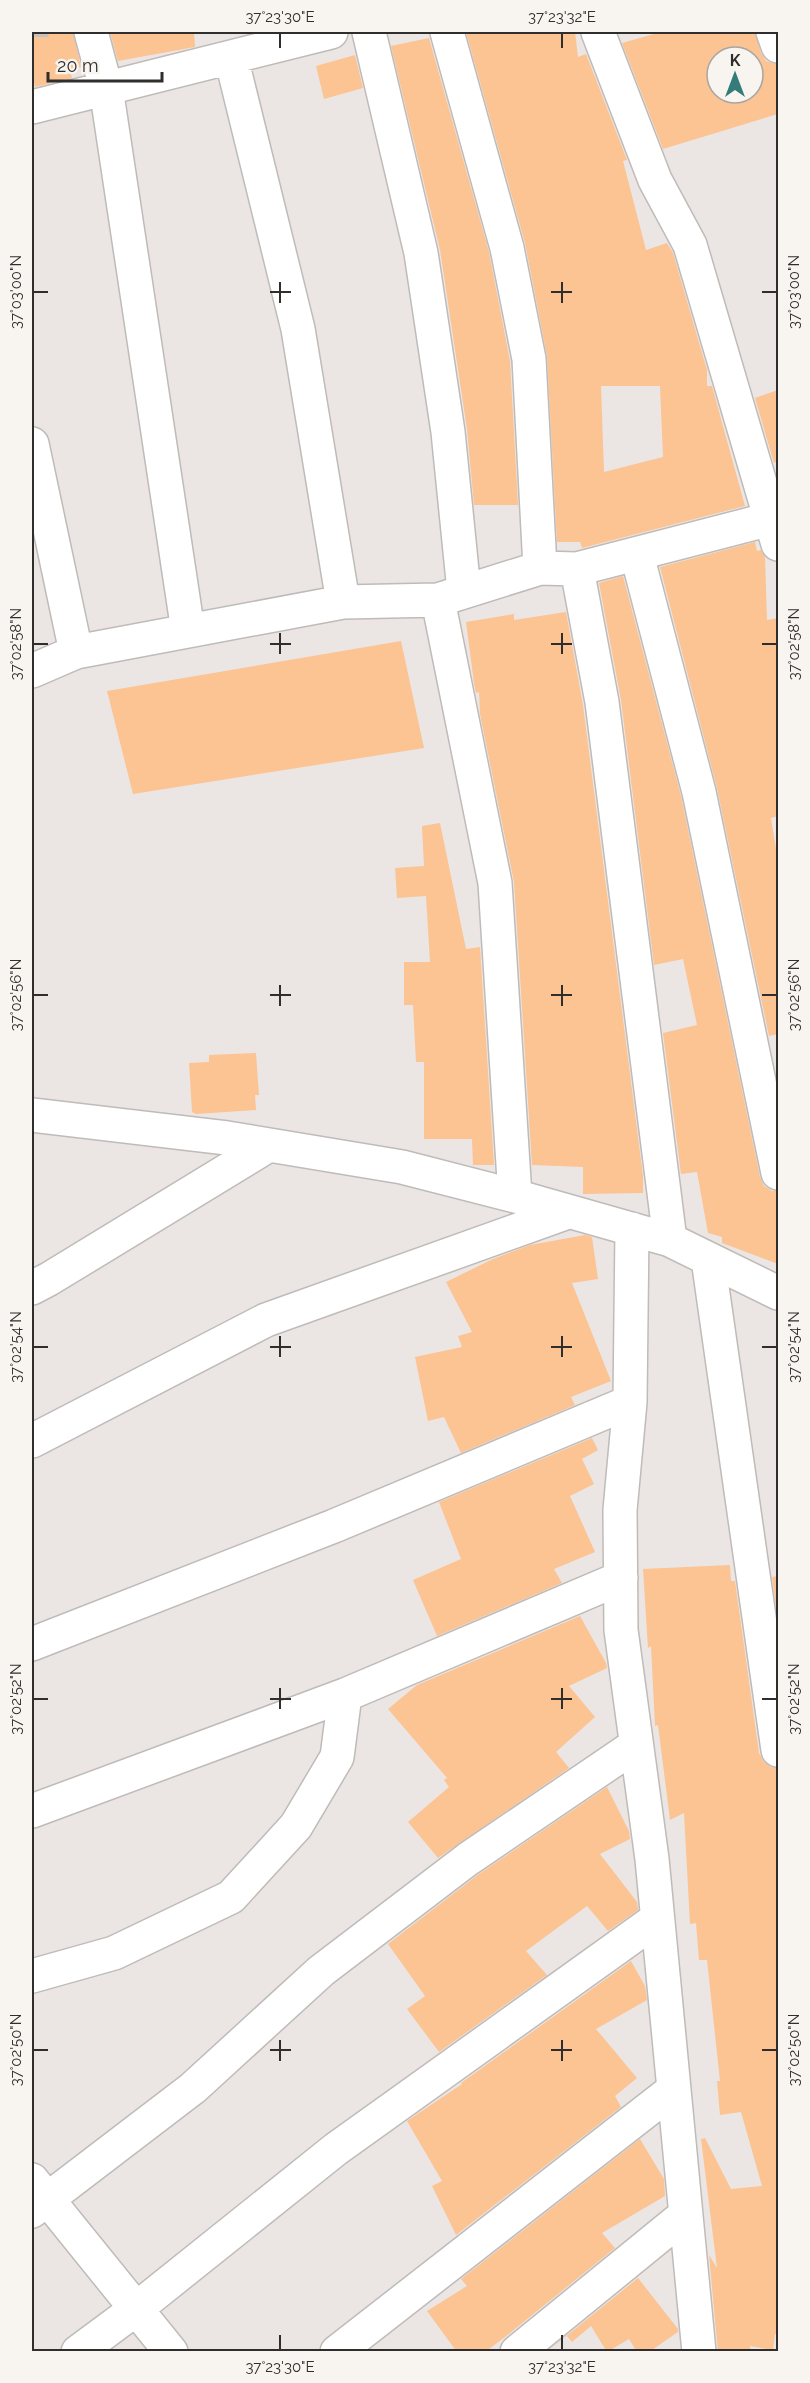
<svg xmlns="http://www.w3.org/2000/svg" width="810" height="2383" font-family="Raleway,sans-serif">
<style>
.building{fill:#fcc393;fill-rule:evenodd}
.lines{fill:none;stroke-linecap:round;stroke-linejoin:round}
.major-tunnel{stroke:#c5c1be;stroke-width:33;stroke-dasharray:33 16;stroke-linecap:butt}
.minor-casing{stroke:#bfbbb8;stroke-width:36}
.minor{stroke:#fff;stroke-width:33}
.ticks{fill:none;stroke:#2f2e2c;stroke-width:2}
.neatline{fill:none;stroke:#2f2e2c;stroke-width:2}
.ticks-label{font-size:15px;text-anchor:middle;fill:#2f2e2c}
</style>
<rect width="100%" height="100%" fill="#ebe6e3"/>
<path class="building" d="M32,32h41l8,35 -11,2 2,9 -37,9 -3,-14z
M110,32h84l1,15 -77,14z
M466,32h109l3,25 8,-3 41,106 -4,1 23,89 21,-7 6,10 34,117v16h5l33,120 -163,42 -2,-6h-23l-10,-186 -22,-113zM601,386h59l3,71 -59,15z
M661,32h94l6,21 5,8 10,3 2,8v42l-115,35 -41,-106zM717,57h36v36h-36z
M429,38l60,214 21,109 8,144h-44l-7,-76 -27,-179 -49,-204z
M355,55l8,33 -39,11 -8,-33z
M778,390v71l-4,2 -19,-65z
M755,542l2,9 4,-1 4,7 2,63 11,-2v198l-7,2 7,43v173l-9,2 -52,-248 -57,-221z
M623,576l58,220 79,381 4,9 8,5h6v73l-56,-21v-6l-14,-4 -11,-61 -16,2 -18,-141 34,-8 -14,-66 -29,6 -33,-265 -22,-117z
M566,612l17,93 60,471v17l-60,1v-27l-51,-2 -18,-283 -34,-168 -1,-22 -3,1 -2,-10 -8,-61 48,-8v6z
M401,641l23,107 -291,46 -26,-103z
M440,823l26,126 14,-2 14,218h-21l-1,-26h-48v-77h-8l-3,-57h-9v-43h26l-4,-66 -29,2 -2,-30 29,-2 -2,-40z
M256,1053l3,42h-4l1,15 -60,4 -4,-2 -3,-49 20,-1v-7z
M585,1235l7,2 6,42 -26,4 39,98 -40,16 4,8 -114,48 -17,-36 -16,4 -13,-64 47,-10 -4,-11 14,-4 -26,-50 47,-23 37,-14z
M592,1438l6,12 -16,9 12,25 -24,12 25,56 -41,17 8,14 -125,53 -24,-56 48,-21 -22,-57z
M730,1565l1,16h4l24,172 5,9 7,5 7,1v566h-3l-2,16 -23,-4 1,6h-33l-9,-97 8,13 -16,-129 4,-1 26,51 31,-3 -21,-74 -21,3 -3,-34h3l-13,-121h-8l-3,-37 -6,1 -6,-111 -14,7 -12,-95 -3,1 -4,-80 -3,2 -5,-79z
M778,1576v45l-6,-44z
M580,1616l26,47 1,5 -38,18 26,31 -39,35 13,16 -131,90 -30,-36 41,-35 -5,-7 3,-2 -59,-69 29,-24z
M607,1787l22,44 1,8 -30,15 37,48 1,8 -30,21 -21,-25 -61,45 21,24 -108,77 -32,-43 18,-13 -37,-52 91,-70z
M631,1961l14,25 2,14 -51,29 41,49 -22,18 6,11 -165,128 -24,-49 10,-5 -35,-60 55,-37 -1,-1z
M640,2139l24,40 1,17 -63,37 13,15 -110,89 -20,15h-28l-30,-41 40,-25 -6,-7z
M638,2278l40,51v3l-29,20h-12l-8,-13 -22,13 -16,-26 -19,16 -5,-6 -18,14z"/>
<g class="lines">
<path class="major-tunnel" d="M32,37v-5"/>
<g class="minor-casing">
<path id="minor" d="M91,32l15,56 82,543
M369,32l52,221 27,179 16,159
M447,32l60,216 22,111 11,209
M598,32l57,148 35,65 88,299
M773,32l5,14
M231,57l67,272 45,273
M32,107l299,-75
M32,444l44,208
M637,555l62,237 79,381
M577,569l25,133 68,538
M438,600l57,283 20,313
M32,671l44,-19 267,-50 95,-2 102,-32 37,1 201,-52
M32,1115l195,23 175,29 113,29 155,44 108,53
M632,1229l-2,173 -10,108 1,120 31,229 47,493
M708,1259l70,491
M32,1288l17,-9 220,-134
M32,1441l234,-121 302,-108
M32,1644l302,-118 296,-124
M32,1811l313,-116 276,-117
M32,1976l82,-23 117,-56 65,-71 41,-69 8,-62
M32,2180l139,172
M32,2211l161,-123 128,-117 147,-112 168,-114
M78,2352l58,-43 200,-160 321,-230
M337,2352l336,-262
M517,2352l168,-137"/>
</g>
<use href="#minor" class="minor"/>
</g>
<path class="ticks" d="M280,33v15M562,33v15M280,282v21M562,282v21M33,292h15M270,292h21M551,292h21M762,292h15M280,633v21M562,633v21M33,644h15M270,644h21M551,644h21M762,644h15M280,985v21M562,985v21M33,995h15M270,995h21M551,995h21M762,995h15M280,1336v21M562,1336v21M33,1347h15M270,1347h21M551,1347h21M762,1347h15M280,1688v21M562,1688v21M33,1699h15M270,1699h21M551,1699h21M762,1699h15M280,2040v21M562,2040v21M33,2050h15M270,2050h21M551,2050h21M762,2050h15M280,2335v15M562,2335v15"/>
<rect width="810" height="2383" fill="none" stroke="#f8f4f0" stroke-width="66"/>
<g transform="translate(735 75)"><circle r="28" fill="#f8f4f0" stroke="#a8a5a2" stroke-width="1.5"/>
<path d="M0-4.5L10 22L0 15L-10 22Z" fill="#347c79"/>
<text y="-9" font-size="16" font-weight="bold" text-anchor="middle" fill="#2f2e2c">K</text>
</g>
<path d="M48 72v9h114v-9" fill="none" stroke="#2f2e2c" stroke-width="3"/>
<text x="57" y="72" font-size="18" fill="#2f2e2c" stroke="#f8f4f0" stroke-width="4.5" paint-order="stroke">20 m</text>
<rect x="33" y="33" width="744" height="2317" class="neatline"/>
<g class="ticks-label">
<text x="280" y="22">37°23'30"E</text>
<text x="562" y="22">37°23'32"E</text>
<text transform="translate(16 292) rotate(-90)" y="5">37°03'00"N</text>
<text transform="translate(794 292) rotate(-90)" y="5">37°03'00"N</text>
<text transform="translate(16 644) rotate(-90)" y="5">37°02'58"N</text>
<text transform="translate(794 644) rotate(-90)" y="5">37°02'58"N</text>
<text transform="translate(16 995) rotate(-90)" y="5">37°02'56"N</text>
<text transform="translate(794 995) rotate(-90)" y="5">37°02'56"N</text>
<text transform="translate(16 1347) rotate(-90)" y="5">37°02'54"N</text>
<text transform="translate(794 1347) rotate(-90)" y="5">37°02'54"N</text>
<text transform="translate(16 1699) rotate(-90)" y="5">37°02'52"N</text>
<text transform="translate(794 1699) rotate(-90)" y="5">37°02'52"N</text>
<text transform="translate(16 2050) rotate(-90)" y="5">37°02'50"N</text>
<text transform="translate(794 2050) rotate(-90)" y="5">37°02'50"N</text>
<text x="280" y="2372">37°23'30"E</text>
<text x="562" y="2372">37°23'32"E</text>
</g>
</svg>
